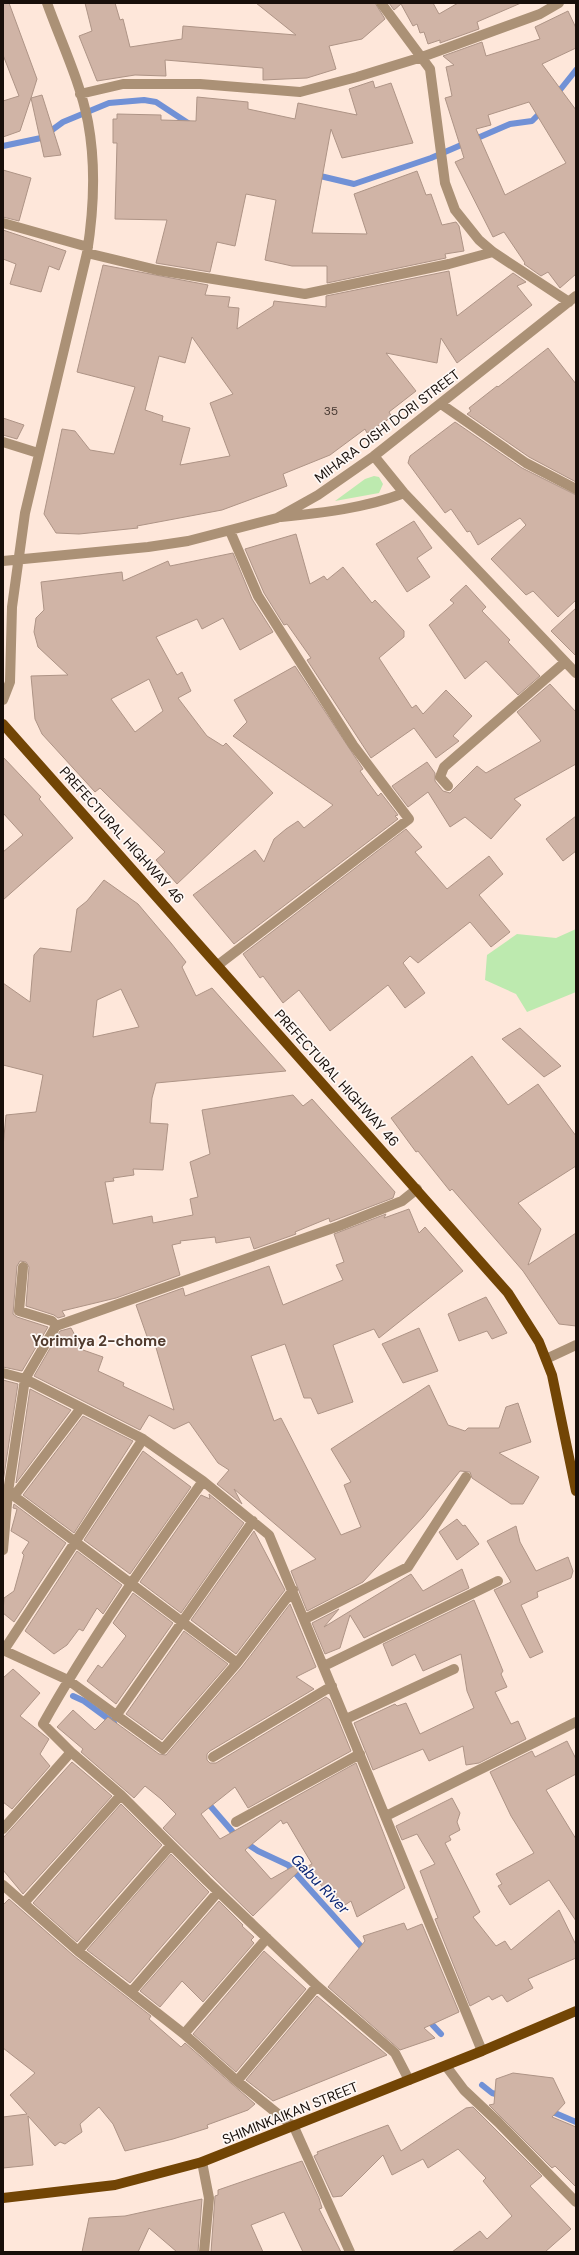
<svg xmlns="http://www.w3.org/2000/svg" width="579" height="2255" font-family="'DM Sans',sans-serif">
<style>
.green{fill:#bdeaaf}
.lines{fill:none;stroke-linecap:round;stroke-linejoin:round}
.stream{stroke:#7191d6;stroke-width:6}
.building{fill:#d0b4a6;stroke:#ae9486;fill-rule:evenodd}
.minor{stroke:#ab9176;stroke-width:10}
.major{stroke:#724505;stroke-width:10}
.labels{text-anchor:middle;dominant-baseline:central;stroke-width:3.5;stroke-linejoin:round;paint-order:stroke}
.number-label{font-size:12px;fill:#463831}
.street-label{font-size:14px;fill:#180f0a;stroke:#fef8f5}
.neighbourhood-label{font-size:15px;font-weight:bold;fill:#503a2d;stroke:#fef8f5}
.water-label{font-size:15px;font-style:italic;fill:#092373;stroke:#fef8f5}
</style>
<rect width="100%" height="100%" fill="#fee7da"/>
<path class="green" d="M374,476l5,1 4,7 -4,9 -44,8 30,-22z
M576,929v63l-49,20 -11,-18 -31,-14 2,-25 30,-21 39,4z"/>
<g class="lines">
<path class="stream" d="M556,95l20,-25
M3,146l38,-8 22,-16 46,-19 35,-3 12,2 35,23
M316,175l38,9 77,-26 79,-34 22,-3 10,-10
M73,1696l11,5 30,22
M206,1801l32,37 20,13 30,14 78,87
M427,2019l14,15
M482,2085l10,8 11,3
M548,2110l28,12"/>
</g>
<path class="building" d="M3,3h6l28,76 -6,19 11,-3 19,60 -17,2 -13,-59 -11,33 -17,6v-36l16,-5 -16,-41z
M85,3h30l5,17 3,-1 7,28 52,-8 1,-13 113,9 -40,-32h119l10,16 -23,20 -33,7 7,23 -29,9 -44,2v-12l-98,-8 1,16 -31,-1 -38,6 -18,-45 13,-5z
M389,3h44l6,11 19,-11h63l-44,19 2,7 -39,14v-3l-12,4 -4,-12 -4,1 -3,-9 -4,2 -12,-22 -7,6z
M568,11l8,17v20l-34,16 34,46v164l-16,14 -12,-16 -7,4 -17,-12 1,-1 -21,-31 -11,5 -38,-75 9,-4 -19,-60 7,-2 -6,-29 8,-2 -11,-9 39,-14 4,14 54,-17 -5,-12zM529,102l37,61 -61,32 -29,-66 15,-4 -3,-10z
M373,81l2,7 16,-5 22,60 -71,15 -11,-29 -19,104 55,1 -13,-40 63,-23 9,24 5,-1 11,31 14,-3 3,4 5,25 -19,3 1,4 -119,25v-17h-35l-27,-6 11,-60 -30,-6 -11,52 -18,-4 -7,30 -54,-9 11,-43 -52,-1 2,-76h-4v-24h4v-5l44,1v5l35,1 1,-24 51,5v7l47,10 3,-16 59,12 -8,-26z
M3,170l28,8 -12,43 -16,-4z
M3,230l63,21 -7,19 -10,-4 -8,26 -31,-8 6,-20 -13,-5z
M103,265l105,20 -3,10 25,2 -2,10 11,1 -2,21 36,-23 1,-5 52,6v-11l123,-25 8,45 56,-43 13,9 -9,4 15,19 -75,58 -16,-25 -4,25 -51,-10 30,38 -27,21 3,5 -25,16 -2,-4 -35,26 -47,19 4,12 -65,24 -85,16 1,2 -59,6 -23,-1 -12,-19 18,-85 13,2 15,19 24,4 21,-67 -58,-15zM192,337l41,57 -23,9 20,53 -50,9 10,-37 -28,-7 1,-5 -18,-6 14,-54 26,7z
M548,348l28,36v98l-47,-25 -62,-43 4,-3 -2,-3 28,-22 1,1z
M3,418l21,7 -7,14 -14,-4z
M455,422l67,46 54,27v105l-18,17 -25,-26 -7,4 -35,-36 35,-34 -6,-7 -42,27 -8,-14 -3,1 -16,-23 -6,4 -37,-50 2,-7z
M414,521l18,27 -15,10 13,19 -23,15 -31,-48z
M296,534l14,50 14,-8 3,4 16,-13 29,36 3,-3 29,31v6l-25,21 33,50 4,-3 7,9 23,-24 26,26 -19,20 6,5 -23,17 -22,-30 -43,30 -64,-98 4,-2 -24,-34 -3,1 -20,-32 -19,-44z
M233,553l19,46 21,33 -33,18 -17,-32 -21,11 -5,-10 -41,18 21,38 5,-3 9,19 -13,7 29,38 16,10 3,-3 47,50 -96,91 -21,-24 9,-8 -65,-64 -5,4 -53,-58 -7,-15 -4,-43 37,-1 -30,-28 -4,-15 2,-14 8,-8 -3,-28 81,-10 1,9 45,-20 2,5zM149,679l14,32 -28,21 -24,-33z
M466,585l20,22 -4,4 28,29 -2,2 32,34 -22,19 -32,-34 -21,18 -36,-54 25,-22 -4,-3z
M576,608v48l-25,-25z
M295,666l66,100 2,3 -3,2 18,25 3,-3 17,22 -3,1 3,3 -164,125 -41,-49 62,-45 9,12 10,-23 12,-10 12,-8 6,7 29,-23 -100,-69 14,-14 -13,-22z
M550,684l26,28v52l-62,35 7,6 -30,34 -26,-22 -15,10 -22,-35 -20,15 -16,-21 35,-24 8,11v8l8,10 7,2 27,-27 9,7 55,-32 -24,-29z
M3,757l38,40 -2,2 34,39 -70,62v-48l20,-17 -20,-22z
M576,816v35l-13,10 -17,-22z
M406,829l16,18 -7,5 32,37 42,-33 14,18 -24,21 31,37 -19,15 -21,-25 -52,41 -8,-7 -7,7 22,30 -20,15 -17,-23 -58,46 -31,-41 -16,13 -20,-27 -3,2 -17,-24z
M104,880l34,24 33,39 15,19 -4,5 14,29 16,-8 74,83 -130,12 -4,15 -2,25 18,1 -5,46 -30,-1 1,6 -21,3 1,3 -9,1 8,42 39,-8 1,7 40,-8 -3,-16 8,-2 -8,-35 20,-8 -8,-44 91,-15 10,11 9,-7 83,93 -2,6 -63,24 -1,-4 -34,14 1,2 -42,15 -4,-12 -34,6 -1,-6 -35,4 1,2 -9,2 8,30 -64,23 -54,13 3,5 -7,2 -4,-3 -28,-9 3,-39 -3,-5 -6,-1 -3,5 -4,48 4,3 31,10 -26,44 -19,-4v-220l3,-32 30,-3 7,-37 -40,-10v-82l27,19 4,-47 6,-7 31,4 6,-43 10,-8zM121,989l18,38 -46,10 4,-37z
M520,1028l41,38 -17,11 -42,-38z
M472,1056l36,49 30,-21 38,52v30l-58,37 23,26 -13,36 48,-32v93l-17,-2 -36,-53 -71,-82 -2,2 -32,-40 -2,1 -25,-34z
M409,1209l10,24 6,-6 38,44 -84,67 -5,-9 -41,16 20,57 -35,12 -7,-16h-7l-19,-54 -34,12 23,65 7,-3 60,117 20,-8 -17,-42 7,-3 -20,-33 98,-64 19,40 17,6 3,-3h31l7,-21 12,-4 13,39 -32,11 40,24 -16,27h-12l-39,-26 -2,-6 -10,-1 -37,46 -60,65 -56,29 -16,-40 25,-12 -82,-70 8,15 -25,-20 12,-14 -11,-7 -29,-41 -15,7 -25,-14 -9,15 -106,-54 26,-45 11,-3 12,22 20,7 -5,14 26,12 -1,3 51,24 -19,-66 -5,1 -14,-40 47,-17 2,8 84,-30 14,39 60,-25 -7,-15 8,-3 -10,-28 52,-20 -2,4z
M486,1297l21,36 -15,6 -5,-8 -28,10 -11,-27z
M419,1328l19,43 -35,12 -21,-39z
M3,1380l15,4 -15,98z
M30,1389l41,21 -55,73z
M83,1416l50,25 -59,92 -51,-38z
M143,1451l48,36 -61,87 -46,-34z
M209,1494l35,29 -63,90 -41,-31 61,-87 9,4z
M14,1504l52,39 -52,79 -11,-9 1,-15 10,-7 10,-36 -2,-2 7,-11 -18,-11 6,-22 -4,-1z
M457,1519l6,7 2,-1 14,19 -22,16 -18,-28z
M516,1526l4,16 16,29 32,-14 5,14 -2,7 -34,14 1,5 -17,8 22,47 -13,6 -36,-68 17,-8 -24,-41z
M254,1531l31,59 -49,64 -45,-34z
M77,1551l45,34 -19,29 -6,-6 -14,23 -4,-2 -12,16 -13,9 -29,-23z
M462,1569l7,19 -105,50 -14,-23 -10,33 -15,6 -13,-31 27,-14 -15,18 87,-53 12,17z
M133,1593l40,30 -57,81 -29,-23 11,-16 4,3 24,-32 -13,-13z
M474,1600l29,71 -2,3 6,13 -12,5 16,32 7,-3 8,18 -47,24 -13,2 -3,-19 -34,15 -6,-12 -50,21 -19,-47 41,-19 2,2 9,-3 14,31 54,-26 -7,-17 -6,-37 -38,17 -8,-17 -23,12 -9,-22z
M290,1604l26,63 -20,10 18,12 -104,62 -3,3v6l3,3h6l110,-66 4,3 21,51 -103,57 -13,-21 -34,27 19,25 136,-76 49,125 -48,29 -6,-16 -9,6 -13,-22 -6,3 -15,-22 4,-2 -25,-42 -4,2 -2,-4 -36,30 26,29 28,-16 4,4 -50,49 -90,-88 13,-14 -15,-15 -16,-13 -11,12 -53,-46 2,-3 -26,-22 16,-17 22,20 13,-13 51,37 7,1 76,-88z
M184,1631l44,33 -66,76 -36,-26z
M13,1669l27,24 -20,23 29,23 -9,15 10,12 -38,43 -9,-7v-124z
M567,1741l9,18v15l-30,16 30,49v82l-27,-41 -39,25 -12,-19 4,-2 -6,-10 38,-21 -23,-37 -21,-44 42,-21 3,6z
M72,1762l40,34 -89,98 -20,-24v-32z
M452,1798l8,15 -3,9 3,8 -11,6 2,4 -6,3 35,69 -7,5 23,29 9,-5 6,9 48,-40 17,35v13l-48,21 5,9 -26,14 -5,-7 -10,5 -3,-4 -19,10 -35,-87 3,-1 -18,-47 15,-7 -18,-30 -15,6 -6,-14z
M121,1804l41,41 -85,97 -44,-39z
M171,1854l38,38 -79,91 -43,-33z
M9,1899l65,57 77,60 -2,3 32,28 4,-4 70,61 -7,6 -41,15 1,3 -35,11 -48,12 -12,-27 -14,-17 -19,17 2,8 -17,12 -5,-2 -5,4 -27,-30 5,49 -30,3v-51l24,-3 -17,-19 25,-22 -32,-25v-143z
M219,1901l24,24 -1,1 12,11 -3,3 3,3 -51,59 -21,-21 -22,26 -20,-16z
M404,1923l3,7 15,-6 37,88 -35,16 11,10 -35,12 -72,-63 37,-46 -2,-5z
M264,1951l42,38 -70,83 -43,-38z
M317,1996l70,59 -114,46 -27,-21z
M513,2073l40,5 12,25 -13,14 24,10v60l-21,-21 -3,2 -63,-63 5,-1 2,-25z
M473,2107l69,69 -12,10 41,43 -26,23h-93l28,-21 7,8 25,-23 -29,-35 3,-3 -28,-29 -30,19 -5,-9 -31,16 -9,-20 -41,41 -9,1 -19,-41 4,-2 -1,-2 71,-27 13,26 65,-43z
M302,2161l17,37 3,10 -3,1 22,43h-38l-19,-40 -33,13 12,27h-52l4,-56 3,-1v-5z
M202,2199l-4,53h-21l-28,-24 -11,24h-56l7,-34 36,-2z"/>
<g class="lines">
<path class="minor" d="M381,3l49,66 15,114 10,27 24,30 14,12 76,50
M80,94l43,-10h77l100,8 57,-15 65,-20 118,-43 19,-11
M3,223l85,24
M87,253l70,17 148,24 144,-30 44,-12
M441,404l85,59 50,26
M3,442l35,11
M374,456l30,37 172,180
M281,517c41,-4 85,-9 123,-24
M3,561l145,-14 40,-6 89,-23 41,-23 56,-39 202,-160
M3,700l7,-18 2,-75 13,-94 62,-260c7,-44 9,-88 1,-131 -8,-41 -27,-80 -41,-119
M448,786l-8,-9 4,-10 121,-105
M218,965l191,-146 -56,-74 -95,-149 -28,-65
M23,1267l-4,44 33,10 4,5
M546,1359l30,-14
M3,1373l22,6 118,60 60,42 66,54 213,516
M203,1481c-56,79 -113,159 -160,243l28,28 50,43 86,86 110,105 78,67 14,27
M4,1491l10,5 223,167
M14,1496l67,-88
M3,1550l5,-58 17,-113 31,-53 283,-100 63,-25 15,-12
M305,1619l103,-52 58,-90
M3,1650l65,30 95,69 74,-86 56,-73
M4,1650l139,-211
M324,1666l174,-85
M116,1716l137,-195
M346,1719l108,-50
M213,1757l119,-71
M386,1816l190,-94
M236,1822l124,-68
M3,1829l68,-77
M3,1885l75,66 106,83 53,47 57,46 56,125
M24,1903l97,-108
M78,1951l93,-106
M132,1991l86,-99
M184,2034l83,-96
M446,2066l18,24 34,32 78,80
M237,2081l80,-95
M202,2162l7,36 -5,54"/>
<path class="major" d="M3,724l505,569 31,49 13,33 24,116
M3,2198l112,-13 87,-23 280,-111 94,-40"/>
</g>
<g class="labels">
<g class="number-label">
<text x="331" y="411">35</text>
</g>
<g class="street-label">
<text transform="translate(387 426) rotate(-37)">MIHARA OISHI DORI STREET</text>
<text transform="translate(122 835) rotate(48)">PREFECTURAL HIGHWAY 46</text>
<text transform="translate(337 1078) rotate(48)">PREFECTURAL HIGHWAY 46</text>
<text transform="translate(290 2113) rotate(-22)">SHIMINKAIKAN STREET</text>
</g>
<g class="neighbourhood-label">
<text x="99" y="1341">Yorimiya 2-chome</text>
</g>
<g class="water-label">
<text transform="translate(320 1884) rotate(46)">Gabu River</text>
</g>
</g>
<rect width="579" height="2255" fill="none" stroke="#180f0a" stroke-width="8"/>
</svg>
